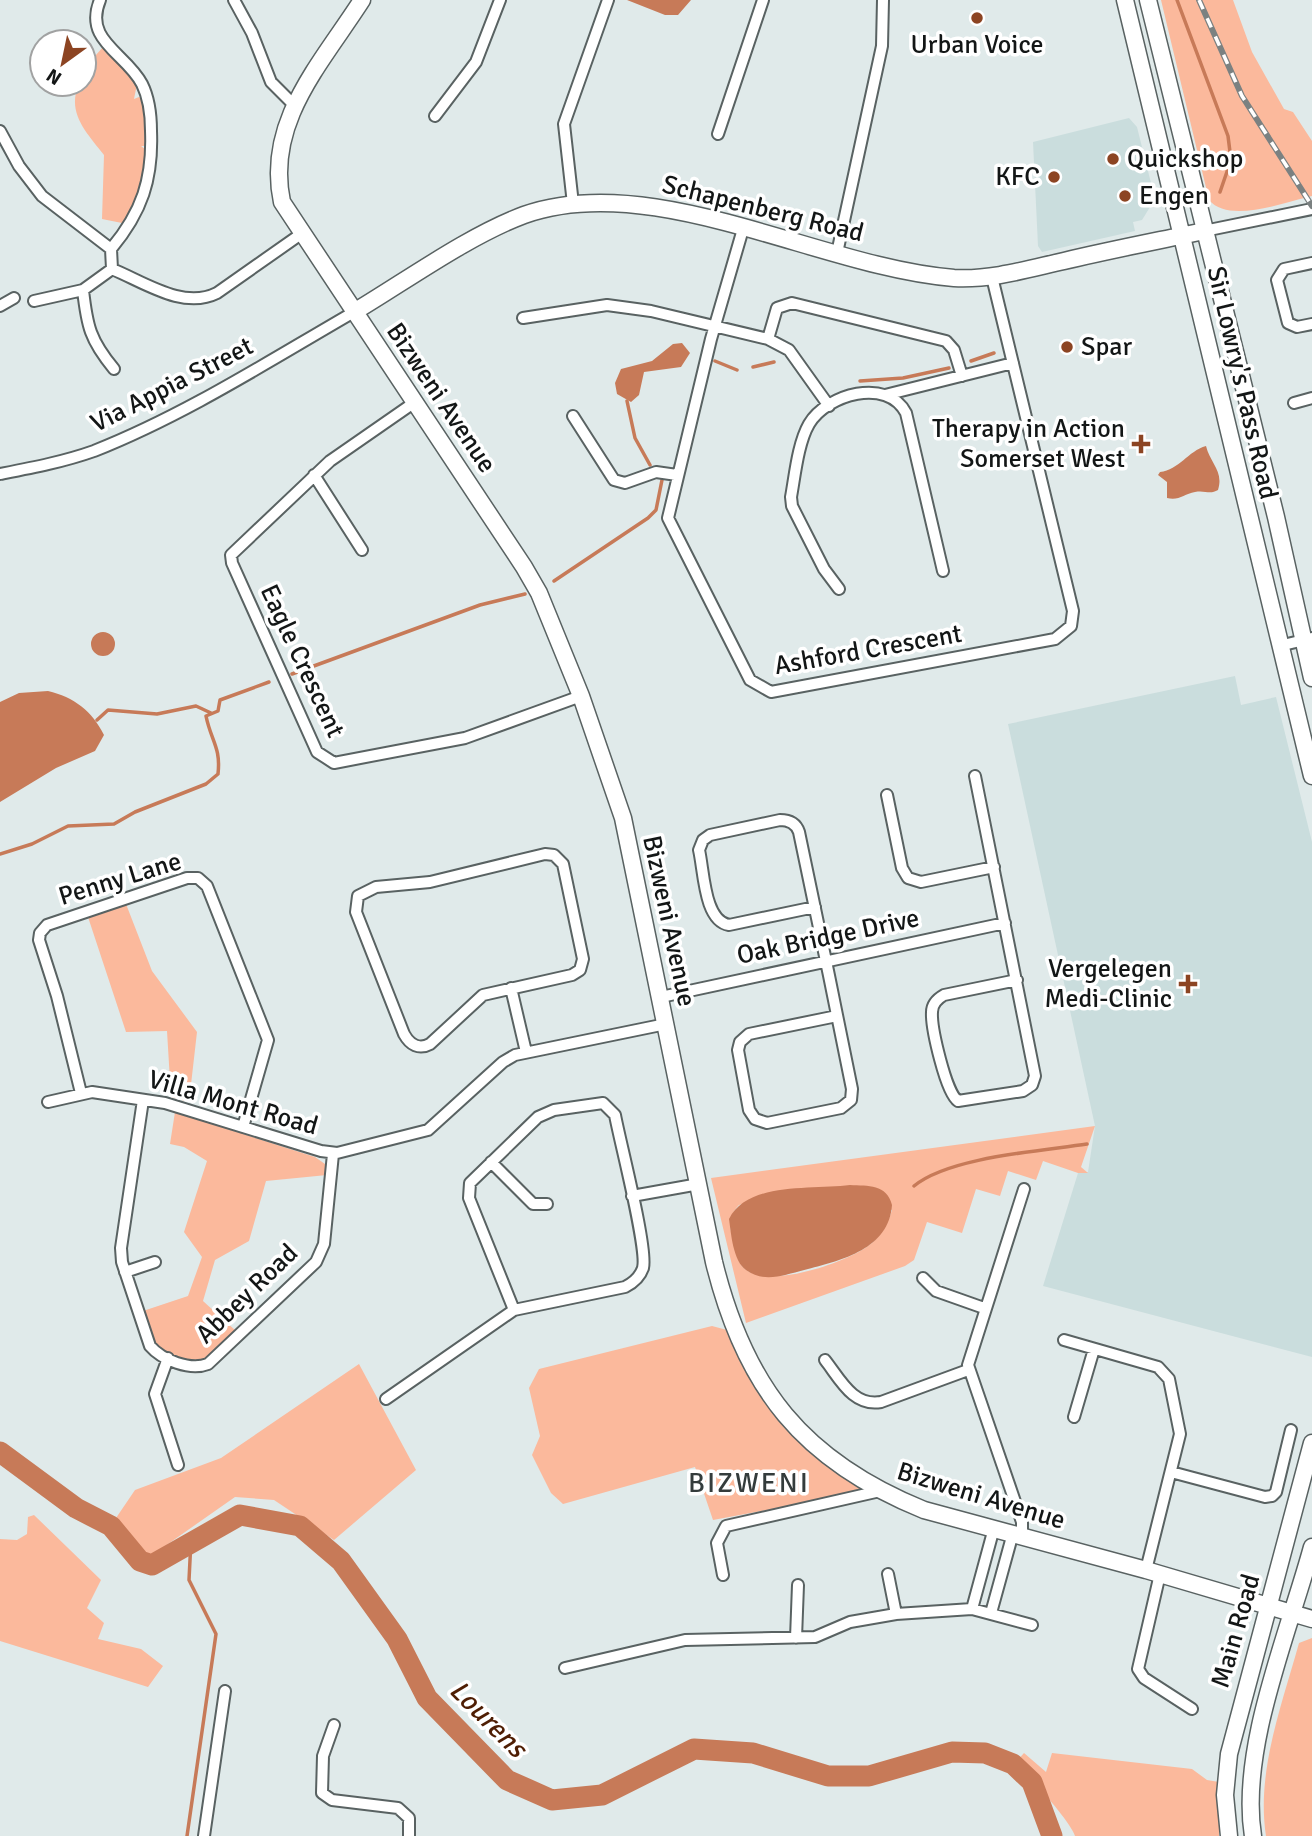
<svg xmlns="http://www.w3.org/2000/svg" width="1312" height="1836" font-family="Signika,sans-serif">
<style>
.built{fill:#cadddd}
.green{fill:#fbb99c;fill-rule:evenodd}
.water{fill:#c77a58}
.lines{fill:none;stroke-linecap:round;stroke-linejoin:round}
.stream{stroke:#c77a58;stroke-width:3.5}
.river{stroke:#c77a58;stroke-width:21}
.street-casing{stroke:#596262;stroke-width:14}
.secondary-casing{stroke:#596262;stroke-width:19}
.street{stroke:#fff;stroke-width:10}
.secondary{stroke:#fff;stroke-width:16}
.rail-casing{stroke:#7b8181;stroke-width:6}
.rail{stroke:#fff;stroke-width:3.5;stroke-dasharray:10;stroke-linecap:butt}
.poi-dot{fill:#8c4422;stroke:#fff;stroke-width:2.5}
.labels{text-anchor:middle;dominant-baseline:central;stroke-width:7;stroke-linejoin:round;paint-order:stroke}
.poi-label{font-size:26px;fill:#131616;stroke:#fff;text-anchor:start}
.street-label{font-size:26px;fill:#131616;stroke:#fff}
.neighbourhood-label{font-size:28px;letter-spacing:2px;fill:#343c3c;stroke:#fff}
.water-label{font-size:28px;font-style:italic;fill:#4f1e04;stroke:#fff}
</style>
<rect width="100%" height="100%" fill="#e0eaea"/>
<path class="built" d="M1129,118l8,9 18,72 -13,21 -9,2 2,9 -93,21 -4,-6 -5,-104z
M1235,676l6,29 35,-8 36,145v515l-269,-71 35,-113 10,-1 7,-46 -87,-402z"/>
<path class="green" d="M1161,0h72l19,52 32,57 9,3 19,29v55c-27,6 -83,28 -103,4z
M103,47l28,27 6,10 -3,15 5,-2 6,5 2,44h-6l9,7 -8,26 3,2 -18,43 -25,-5 2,-64c-17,-22 -38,-42 -25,-71h5l4,-20z
M126,904l26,67 45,61 -8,70 -18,-5 -4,-66 -41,1 -38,-115z
M175,1112l140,45 10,7 2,11 -61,6 -17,60 -34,19 -12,41 33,30 -30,29 -16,2 -29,-12 -7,-6 -11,-33 45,-15 14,-39 -18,-25 23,-71 -23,-14 -14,-3z
M1095,1126l-14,41 7,6h-10l-35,-12 -7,19 -28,-9 -8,25 -24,-7 -14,44 -35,-11 -13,38 -9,6 -159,57 -35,-145zM819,1189l73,21c-4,13 -12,28 -24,36 -23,17 -99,43 -123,23 -8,-6 -9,-19 -12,-29 -4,-15 -5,-23 6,-35l54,-15z
M712,1326l15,4c32,71 70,114 133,159l-2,4 -145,27 -18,-53 -132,37 -12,-11 -19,-38 8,-19 -11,-48 10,-19z
M359,1364l57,106 -82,70 -60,-40 -39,-3 -87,61 -20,-19 -12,-21 19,-28 86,-32z
M34,1515l67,65 -14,28 17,15 -6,16 43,10 22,17 -15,21 -148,-46v-102l17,1 10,-6 1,-17z
M1312,1638v198h-46c-10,-65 16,-131 33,-193z
M1024,1753l22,19 6,-19 140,16 15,11 12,2v54h-144c-4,-14 -47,-62 -60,-73z"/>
<path class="water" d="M627,0h64l-13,15h-13z
M682,343l8,10 -9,14 -37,5 -5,23 -8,7 -14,-8 -2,-11 6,-14 31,-8 21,-17z
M1206,446c4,17 18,25 12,44 -8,5 -13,0 -23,2 -11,2 -16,9 -28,6v-16l-9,-7 2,-3c19,-2 28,-21 46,-26z
M91 644a12 12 0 1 1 24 0a12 12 0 1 1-24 0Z
M48,691c26,6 44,20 56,44l-9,16 -39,17 -56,34v-100l19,-9z
M850,1185c18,1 37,-1 42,20 -3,44 -50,55 -84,64 -21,5 -43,15 -62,1 -13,-9 -15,-37 -17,-51 19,-38 84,-29 121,-34z"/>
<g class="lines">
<path class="stream" d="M1177,0l51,136 3,24 -11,32
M715,361l22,9
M971,361l23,-8
M753,367l21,-5
M860,381l43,-3 46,-10
M627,401l8,37 15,27
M554,581l94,-63 8,-8 6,-30
M292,674l188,-69 45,-11
M97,720l11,-10 49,4 39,-8 15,7
M0,854l32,-10 36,-18 46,-2 21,-12 71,-28 12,-10c3,-27 -7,-33 -12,-58l12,-5 2,-11 49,-18
M914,1186c35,-29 127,-35 173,-42
M187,1836l29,-202 -27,-54 2,-40"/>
<path class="river" d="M0,1452l76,56 35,18 29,35 12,4 88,-50 60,11 41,35 56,78 30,59 80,82 45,20 50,-5 92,-46 59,4 75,23h41l83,-24 33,1 28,11 19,18 20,54"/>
<g class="street-casing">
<path id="street" d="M100,0c-17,41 26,53 42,84 7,14 9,31 9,47 2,48 -9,81 -40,118
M234,0l18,33 19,49 23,23
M435,116l41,-54 24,-62
M0,131l19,35 23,30 69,53
M718,134l45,-134
M573,204l-9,-80 44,-124
M743,229l-32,110 -43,179 82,162 21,12 284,-53 16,-13 2,-15 -81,-334
M1204,231l108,-22
M837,253l45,-207 1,-46
M1312,263l-28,6 -7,11 11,43 9,4 15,-3
M112,269c32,13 71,41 105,24l84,-59
M83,290c4,36 7,50 31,79
M34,301l49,-11 29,-21 -1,-20
M0,306l14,-8
M523,318l84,-13 44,6 117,28 21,11 40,56
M768,339l9,-31 15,-5 154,38 8,9 8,26
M885,395l128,-32
M415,402l-85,59 -99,94 1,8 85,189 17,11 131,-25 116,-42
M1294,403l18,-5
M573,416l41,64 11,3 31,-11 21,3
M0,474c31,-6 63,-12 94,-23 91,-36 175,-90 260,-139
M314,475l48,75
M839,589l-15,-20 -32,-63 -1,-9c4,-22 7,-54 18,-73 18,-30 78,-47 97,-11l37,158
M1279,646l33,-8
M975,776l60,300 -3,9 -9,6 -65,10c-12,-8 -27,-73 -26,-89 0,-8 5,-13 12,-17l73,-15
M887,795l15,73 6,10 13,4 73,-15
M545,854l9,1 9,9 20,95 -3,11 -8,5 -89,20 -53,49c-11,6 -20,1 -26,-10l-48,-122 2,-16 18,-9 54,-5z
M815,907l-86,18c-25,-4 -25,-54 -30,-75l4,-10 7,-5 70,-15c9,0 16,3 19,12 18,86 36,171 53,257l-1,11 -10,8 -74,15 -12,-4 -6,-9 -11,-60 2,-8 9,-8 88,-18
M511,988l15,64
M661,997l344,-74
M81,1093l-24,-97 -18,-56 1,-7 7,-8 140,-47h11l9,8 61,154 -25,87
M143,1100l-22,148 1,14 28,84c12,14 40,25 58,18l108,-102 8,-18 9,-90
M48,1102l44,-10 73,11 156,48 16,2 91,-23 75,-68 12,-7 151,-31
M491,1162l42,42h14
M632,1196l67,-12
M125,1272l30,-10
M923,1278l13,13 48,17
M1064,1340l94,27 11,12 11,55 -34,136
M168,1358l-13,36 23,71
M825,1360c15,19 28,47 56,42l87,-32
M386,1399l128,-89 111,-23c8,-4 15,-10 18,-19 5,-19 -23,-126 -28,-153l-12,-12 -49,7 -16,7 -68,66 -1,15 45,112
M1074,1417l20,-68
M1171,1472l94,25 7,-1 4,-4 15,-62
M1022,1536v-14l-54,-157 56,-176
M888,1574l8,40
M1160,1574l-22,95 6,9 48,31
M723,1575l-6,-32 9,-17 154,-35
M972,1609l22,-81
M991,1613l22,-80
M796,1638l2,-53
M565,1668l120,-28 130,-3 35,-15 46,-8 76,-5 60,16
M334,1725l-11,31 -1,37 10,7 66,8 11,10v18
M204,1836l21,-145"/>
</g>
<g class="secondary-casing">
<path id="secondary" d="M362,0c-41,64 -97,122 -80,202l242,365 15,26 42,103 42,122 91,444c31,126 89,199 210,248l222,60 166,49
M1125,0l187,776
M1148,0l128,517 36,161
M354,312c52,-31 114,-76 170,-97 129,-46 298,53 430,63 38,2 74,-9 110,-17 46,-11 93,-20 140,-30
M1229,1836l-4,-41 4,-41 83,-311
M1253,1836c-14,-87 36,-204 59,-289"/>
</g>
<use href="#street" class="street"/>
<use href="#secondary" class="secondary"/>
<g class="rail-casing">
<path id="rail" d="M1199,0l43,96 70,110"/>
</g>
<use href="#rail" class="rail"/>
</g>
<g class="poi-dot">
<circle cx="977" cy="18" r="7"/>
<circle cx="1113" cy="159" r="7"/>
<circle cx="1054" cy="177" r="7"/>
<circle cx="1125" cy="196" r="7"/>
<circle cx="1067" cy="347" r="7"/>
<path d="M1137.5 433.5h7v7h7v7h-7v7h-7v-7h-7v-7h7z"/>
<path d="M1184.5 973.5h7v7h7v7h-7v7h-7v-7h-7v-7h7z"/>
</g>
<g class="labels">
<g class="poi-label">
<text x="977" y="45" text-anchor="middle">Urban Voice</text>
<text x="1127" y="159">Quickshop</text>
<text x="1040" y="177" text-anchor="end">KFC</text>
<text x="1139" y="196">Engen</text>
<text x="1081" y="347">Spar</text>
<text x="1125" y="429" text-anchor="end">Therapy in Action<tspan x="1125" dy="30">Somerset West</tspan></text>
<text x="1172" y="969" text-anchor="end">Vergelegen<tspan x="1172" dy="30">Medi-Clinic</tspan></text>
</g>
<g class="street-label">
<text transform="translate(763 209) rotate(14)">Schapenberg Road</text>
<text transform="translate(1242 383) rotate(77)">Sir Lowry's Pass Road</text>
<text transform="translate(172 385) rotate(-27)">Via Appia Street</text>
<text transform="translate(441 398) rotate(56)">Bizweni Avenue</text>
<text transform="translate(868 650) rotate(-10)">Ashford Crescent</text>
<text transform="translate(302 661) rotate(65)">Eagle Crescent</text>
<text transform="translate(120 879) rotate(-17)">Penny Lane</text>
<text transform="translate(669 921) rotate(78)">Bizweni Avenue</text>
<text transform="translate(828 937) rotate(-12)">Oak Bridge Drive</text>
<text transform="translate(233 1103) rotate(16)">Villa Mont Road</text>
<text transform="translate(247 1294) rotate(-44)">Abbey Road</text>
<text transform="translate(981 1496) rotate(17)">Bizweni Avenue</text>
<text transform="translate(1236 1631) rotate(-74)">Main Road</text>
</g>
<g class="neighbourhood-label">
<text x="749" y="1483">BIZWENI</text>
</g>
<g class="water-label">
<text transform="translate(488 1719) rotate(45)">Lourens</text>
</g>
</g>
<g transform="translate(63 63) rotate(213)"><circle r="33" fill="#ffffff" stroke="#a1a2a2" stroke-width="2"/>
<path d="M0-5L12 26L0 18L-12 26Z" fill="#8c4422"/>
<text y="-10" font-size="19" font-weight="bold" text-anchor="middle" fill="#131616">N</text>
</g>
</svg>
